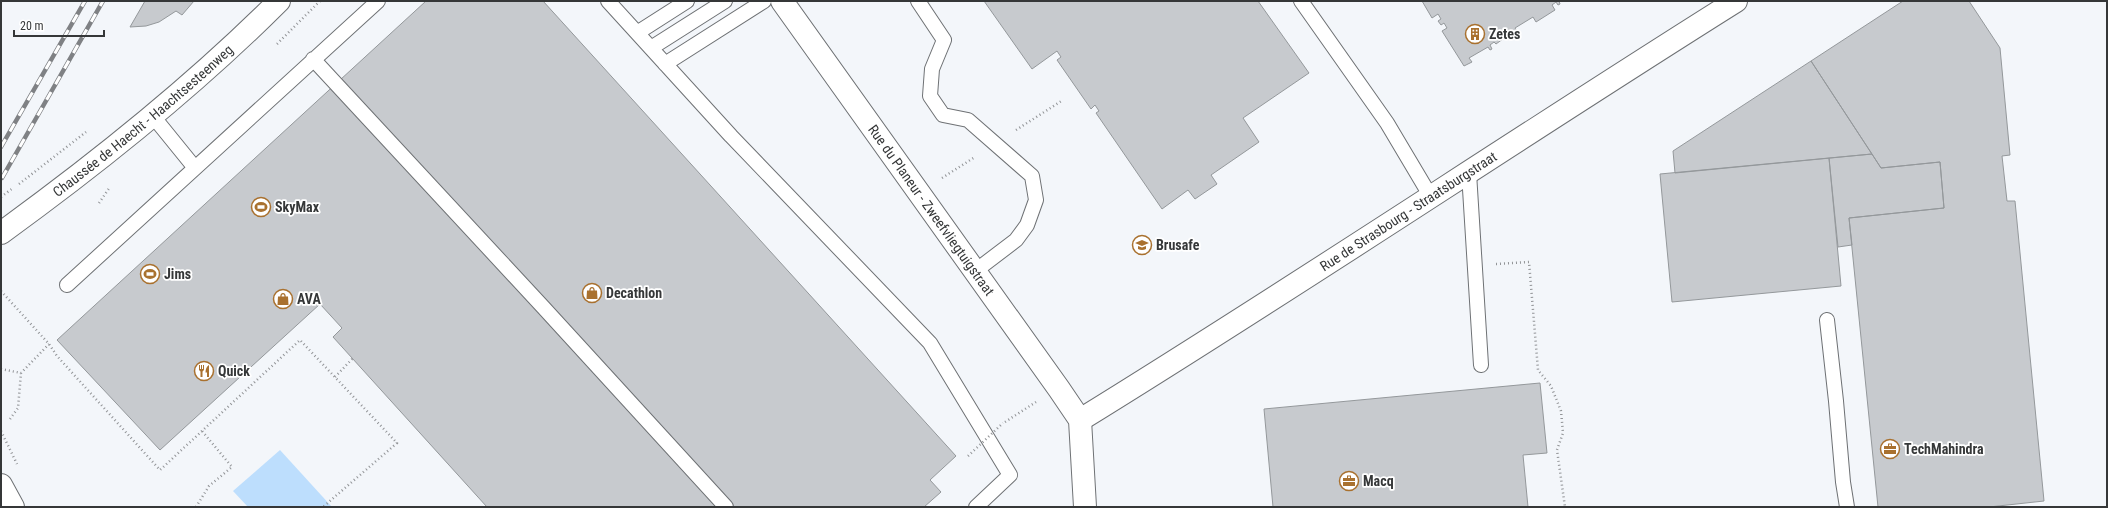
<svg xmlns="http://www.w3.org/2000/svg" width="2108" height="508" font-family="'Roboto Condensed',sans-serif">
<style>
.green{fill:#bddefd}
.building{fill:#c7cace;stroke:#94989b}
.lines{fill:none;stroke-linecap:round;stroke-linejoin:round}
.service-casing{stroke:#6e7174;stroke-width:16}
.minor-casing{stroke:#6e7174;stroke-width:24}
.secondary-casing{stroke:#6e7174;stroke-width:24}
.path{stroke:#919396;stroke-width:2.5;stroke-dasharray:1 3;stroke-linecap:butt}
.service{stroke:#fff;stroke-width:14}
.minor{stroke:#fff;stroke-width:22}
.secondary{stroke:#fff;stroke-width:22}
.rail-casing{stroke:#7f8184;stroke-width:4.5}
.rail{stroke:#fff;stroke-width:3;stroke-dasharray:9;stroke-linecap:butt}
.path-bridge{stroke:#919396;stroke-width:2.5;stroke-dasharray:1 3;stroke-linecap:butt}
.labels{text-anchor:middle;dominant-baseline:central;stroke-width:3.5;stroke-linejoin:round;paint-order:stroke}
.poi-label{font-size:14px;font-weight:bold;fill:#353738;stroke:#fff;text-anchor:start}
.street-label{font-size:14px;fill:#353738;stroke:#fff}
</style>
<rect width="100%" height="100%" fill="#f3f6fa"/>
<path class="green" d="M280,450l52,57h-84l-15,-16z"/>
<path class="building" d="M145,1h49l-12,14 -6,-4 -17,11 -13,4 -16,1z
M426,1h117l413,455 -26,24 11,12 -17,15h-437l-154,-170 9,-9 -22,-24 -160,146 -103,-110z
M984,1h274l51,72 -66,45 16,24 -48,33 6,9 -22,15 -7,-9 -26,19 -66,-96 3,-2 -4,-6 -4,4 -34,-49 4,-3 -4,-6 -25,18z
M1422,1h137l1,3 -2,1 -2,-3 -4,3 3,5 -19,12 -3,-5 -18,11 3,5 -4,3 -3,-5 -5,3 1,2 -11,8 -2,-2 -4,3 2,4 -2,1 -2,-3 -19,11 3,4 -8,4 -22,-35 5,-3 -3,-5 -3,2 -3,-4 3,-2 -3,-5 -6,4z
M1903,1h66l31,47 10,107 -8,1 5,45h8l29,300 -55,6h-111l-29,-289 95,-10 -4,-46 -59,6 -70,-107z
M1811,61l61,93 -197,19 -2,-22z
M1872,154l9,14 59,-6 4,46 -95,10 3,27 -14,2 -9,-89z
M1829,158l12,128 -169,16 -12,-128z
M1540,383l7,70 -24,2 5,52h-255l-9,-98z"/>
<g class="lines">
<g class="service-casing">
<path id="service" d="M608,1l123,135 199,207 80,132 -34,32
M918,1l26,39 -12,29 -2,27 13,19 25,5 64,56 4,24 -9,25 -11,15 -42,32
M1301,1l86,122 44,74
M637,33l50,-32
M651,48l74,-47
M313,59l230,248 183,200
M665,64l99,-63
M152,115l43,53
M1469,173l12,192
M67,285l311,-284
M1827,320l9,81 7,81 4,25"/>
</g>
<g class="minor-casing">
<g id="minor">
<path id="s1" d="M782,1l277,388 21,31 5,87"/>
<path id="s2" d="M1080,420c221,-136 436,-281 656,-419"/>
</g>
</g>
<g class="secondary-casing">
<g id="secondary">
<path id="s3" d="M1,233c98,-71 193,-147 278,-232"/>
<path d="M1,485l12,22"/>
</g>
</g>
<path class="path" d="M277,44l43,-43
M1016,130l47,-30
M942,178l33,-21
M19,184l67,-52
M1,197l12,-9
M99,203l11,-16
M1496,264l33,-2 9,108 13,16 10,25 2,22 -6,17 8,57
M1,291l48,53 8,12 103,114 140,-130 97,103 -74,64
M1,369l20,4 28,-29
M335,377l18,-19
M10,419l8,-11 3,-35
M1005,422l31,-20
M1,431l16,33
M196,507l13,-21 23,-19 -30,-36"/>
<use href="#service" class="service"/>
<use href="#minor" class="minor"/>
<use href="#secondary" class="secondary"/>
<g class="rail-casing">
<path id="rail" d="M1,147l84,-146
M2,178l101,-177"/>
</g>
<use href="#rail" class="rail"/>
<path class="path-bridge" d="M968,456l35,-33"/>
</g>
<defs>
<g id="building-ring" transform="scale(1)"><circle r="9.5" fill="#fff" stroke="#a9712f" stroke-width="1.5"/><path d="M-4-6H4V6H1V3H-1V6H-4ZM-2.5-4.3h1.7v1.8h-1.7ZM.8-4.3h1.7v1.8H.8ZM-2.5-1h1.7V.8h-1.7ZM.8-1h1.7V.8H.8Z" fill="#a9712f"/></g>
<g id="stadium-ring" transform="scale(1)"><circle r="9.5" fill="#fff" stroke="#a9712f" stroke-width="1.5"/><path d="M0-5a6.5 5 0 1 0 0 10a6.5 5 0 1 0 0-10ZM-3.5-1.8h7v3.6h-7Z" fill="#a9712f"/></g>
<g id="university-ring" transform="scale(1)"><circle r="9.5" fill="#fff" stroke="#a9712f" stroke-width="1.5"/><path d="M0-5L7-2L0 1L-7-2ZM-4 1L0 2.5L4 1V4Q0 6-4 4Z" fill="#a9712f"/></g>
<g id="shop-ring" transform="scale(1)"><circle r="9.5" fill="#fff" stroke="#a9712f" stroke-width="1.5"/><path d="M-5-2.5h2.3a2.7 3.5 0 0 1 5.4 0H5L5.5 6h-11ZM-1.5-2.5h3a1.5 2.3 0 0 0-3 0Z" fill="#a9712f"/></g>
<g id="restaurant-ring" transform="scale(1)"><circle r="9.5" fill="#fff" stroke="#a9712f" stroke-width="1.5"/><path d="M-5-6h1v4h1v-4h1v4h1v-4h1v5L-1.5 .5V6h-2V.5L-5-1ZM5-6V6H3V1.5H1.5Q1.5-4 5-6Z" fill="#a9712f"/></g>
<g id="office-ring" transform="scale(1)"><circle r="9.5" fill="#fff" stroke="#a9712f" stroke-width="1.5"/><path d="M-6-3h4V-5.5h4V-3h4V5H-6ZM-1-4.5V-3h2v-1.5ZM-6 0V1H6V0Z" fill="#a9712f"/></g>
</defs>
<g fill-rule="evenodd">
<use href="#building-ring" x="1475" y="34"/>
<use href="#stadium-ring" x="261" y="207"/>
<use href="#university-ring" x="1142" y="245"/>
<use href="#stadium-ring" x="150" y="274"/>
<use href="#shop-ring" x="592" y="293"/>
<use href="#shop-ring" x="283" y="299"/>
<use href="#restaurant-ring" x="204" y="371"/>
<use href="#office-ring" x="1890" y="449"/>
<use href="#office-ring" x="1349" y="481"/>
</g>
<g class="labels">
<g class="poi-label">
<text x="1489" y="34">Zetes</text>
<text x="275" y="207">SkyMax</text>
<text x="1156" y="245">Brusafe</text>
<text x="164" y="274">Jims</text>
<text x="606" y="293">Decathlon</text>
<text x="297" y="299">AVA</text>
<text x="218" y="371">Quick</text>
<text x="1904" y="449">TechMahindra</text>
<text x="1363" y="481">Macq</text>
</g>
<g class="street-label">
<text stroke="none"><textPath href="#s3" startOffset="181">Chaussée de Haecht - Haachtsesteenweg</textPath></text>
<text stroke="none"><textPath href="#s1" startOffset="257">Rue du Planeur - Zweefvliegtuigstraat</textPath></text>
<text stroke="none"><textPath href="#s2" startOffset="389">Rue de Strasbourg - Straatsburgstraat</textPath></text>
</g>
</g>
<rect width="2108" height="508" fill="none" stroke="#353738" stroke-width="4"/>
<path d="M14 30v6h90v-6" fill="none" stroke="#353738" stroke-width="2"/>
<text x="20" y="30" font-size="12" fill="#353738" stroke="#ffffff" stroke-width="3" paint-order="stroke">20 m</text>
</svg>
